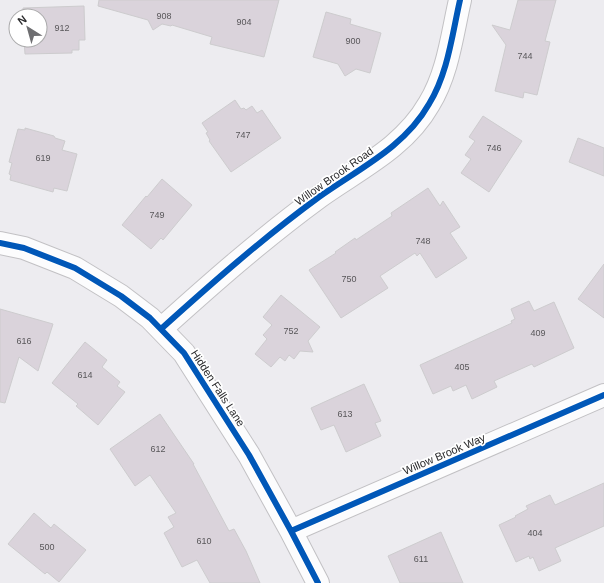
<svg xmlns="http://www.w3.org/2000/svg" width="604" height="583" font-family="Helvetica,sans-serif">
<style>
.building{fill:#dad3db;stroke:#cdccce}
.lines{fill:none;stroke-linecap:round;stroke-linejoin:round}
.minor-casing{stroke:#c2c1c4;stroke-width:24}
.minor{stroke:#fcfcfd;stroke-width:22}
.cycleway-casing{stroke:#fff;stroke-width:8}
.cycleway{stroke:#0057b8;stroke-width:6}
.labels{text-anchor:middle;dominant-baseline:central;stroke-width:3.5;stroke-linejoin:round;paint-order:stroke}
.number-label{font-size:9px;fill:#59575a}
.street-label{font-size:11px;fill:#2a2a2c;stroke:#fff}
</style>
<rect width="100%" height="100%" fill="#edecf0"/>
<path class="building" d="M99,0h180l-15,57 -54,-13 2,-7 -40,-12 -1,1 -9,-2 -9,6 -5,-10 -50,-14z
M518,0h38l-11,41 5,1 -13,53 -13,-3 -1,6 -28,-7 11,-46 -14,-20 18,5z
M84,6l1,34h-6v10h-7v3l-47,1 -1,-14h16v-24h-17v-8z
M326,12l25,7 -1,5 31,9 -11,40 -14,-4 -11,7 -7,-12 -25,-7z
M235,100l6,9 3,-1 2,2 6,-4 5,7 5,-3 19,28 -50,34 -22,-31 1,-1 -4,-7 2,-1 -6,-9z
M483,116l39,25 -33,51 -28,-19 10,-14 -6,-4 10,-14 -6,-4z
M25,128l29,8 1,2 10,3 -3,9 15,4 -10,37 -13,-3 -1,4 -43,-12 1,-5 -2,-1 3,-11 -3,-1 9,-33 7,1z
M578,138l26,10v28l-35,-14z
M162,179l30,26 -29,35 -2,-2 -10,11 -29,-24 24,-29 1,1z
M428,188l12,18 3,-5 17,26 -10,6 17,25 -31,20 -16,-25 -3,3 -2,-3 -35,23 8,12 -47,30 -32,-48 27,-17 -1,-1 20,-14 1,2 36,-24 -1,-3z
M604,264v54l-26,-19z
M281,295l39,32 -12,14 5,11 -13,-1 -6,8 -5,-4 -4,6 -5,-4 -9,10 -16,-13 12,-15 -4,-4 9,-10 -9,-8z
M529,301l5,10 20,-9 20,46 -40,19 -2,-3 -38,17 3,6 -25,12 -6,-14 -13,6 -2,-5 -18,8 -13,-29 92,-42 -1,-2 4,-2 -4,-10z
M0,309l53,15 -15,47 -19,-14 -14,46 -5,-1z
M85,342l22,18 -5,7 18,15 -3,4 8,6 -27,33 -22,-19 2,-2 -26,-21z
M364,384l17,37 -6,2 6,13 -35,16 -12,-27 -13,5 -10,-22z
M160,414l34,50h-1l36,67 5,-2 12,22 14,32h-50l-13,-23 -15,7 -18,-34 10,-6 -6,-10 8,-4 -26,-38 -15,11 -25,-37z
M604,483v43l-49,22 6,13 -22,10 -6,-14 -3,2 -1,-3 -13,6 -17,-37 17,-8 -1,-1 13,-7 -2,-3 24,-11 5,10z
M34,513l17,15 3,-4 32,26 -27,32 -12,-10 -2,2 -37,-30z
M441,532l22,51h-63l-12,-27z"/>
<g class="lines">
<g class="minor-casing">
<path id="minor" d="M0,243l24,5 51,20 46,28 29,22 34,35 65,102 42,76 27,52
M161,329c51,-46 102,-91 158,-132 39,-28 85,-49 110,-93 19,-31 23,-69 31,-104
M291,531l313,-136"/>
</g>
<use href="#minor" class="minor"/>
<g class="cycleway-casing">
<path id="cycleway" d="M0,243l24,5 51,20 46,28 29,22 34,35 65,102 42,76 27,52
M161,329c51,-46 102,-91 158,-132 39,-28 85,-49 110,-93 19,-31 23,-69 31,-104
M291,531l313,-136"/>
</g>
<use href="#cycleway" class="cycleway"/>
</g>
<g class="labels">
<g class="number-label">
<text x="164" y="16">908</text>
<text x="244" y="22">904</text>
<text x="62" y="28">912</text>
<text x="353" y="41">900</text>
<text x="525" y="56">744</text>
<text x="243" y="135">747</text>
<text x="494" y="148">746</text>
<text x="43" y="158">619</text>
<text x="157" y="215">749</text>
<text x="423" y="241">748</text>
<text x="349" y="279">750</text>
<text x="291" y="331">752</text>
<text x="538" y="333">409</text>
<text x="24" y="341">616</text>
<text x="462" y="367">405</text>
<text x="85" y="375">614</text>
<text x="345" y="414">613</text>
<text x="158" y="449">612</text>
<text x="535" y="533">404</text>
<text x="204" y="541">610</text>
<text x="47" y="547">500</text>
<text x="421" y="559">611</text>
</g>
<g class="street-label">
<text transform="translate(334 176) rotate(-35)">Willow Brook Road</text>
<text transform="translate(218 388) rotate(57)">Hidden Falls Lane</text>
<text transform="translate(444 454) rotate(-23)">Willow Brook Way</text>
</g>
</g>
<g transform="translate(28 28) rotate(323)"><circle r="19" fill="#ffffff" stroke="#aaaaab"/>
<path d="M0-3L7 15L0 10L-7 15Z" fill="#6e6e71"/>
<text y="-6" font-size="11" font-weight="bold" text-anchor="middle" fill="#2a2a2c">N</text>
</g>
</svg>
